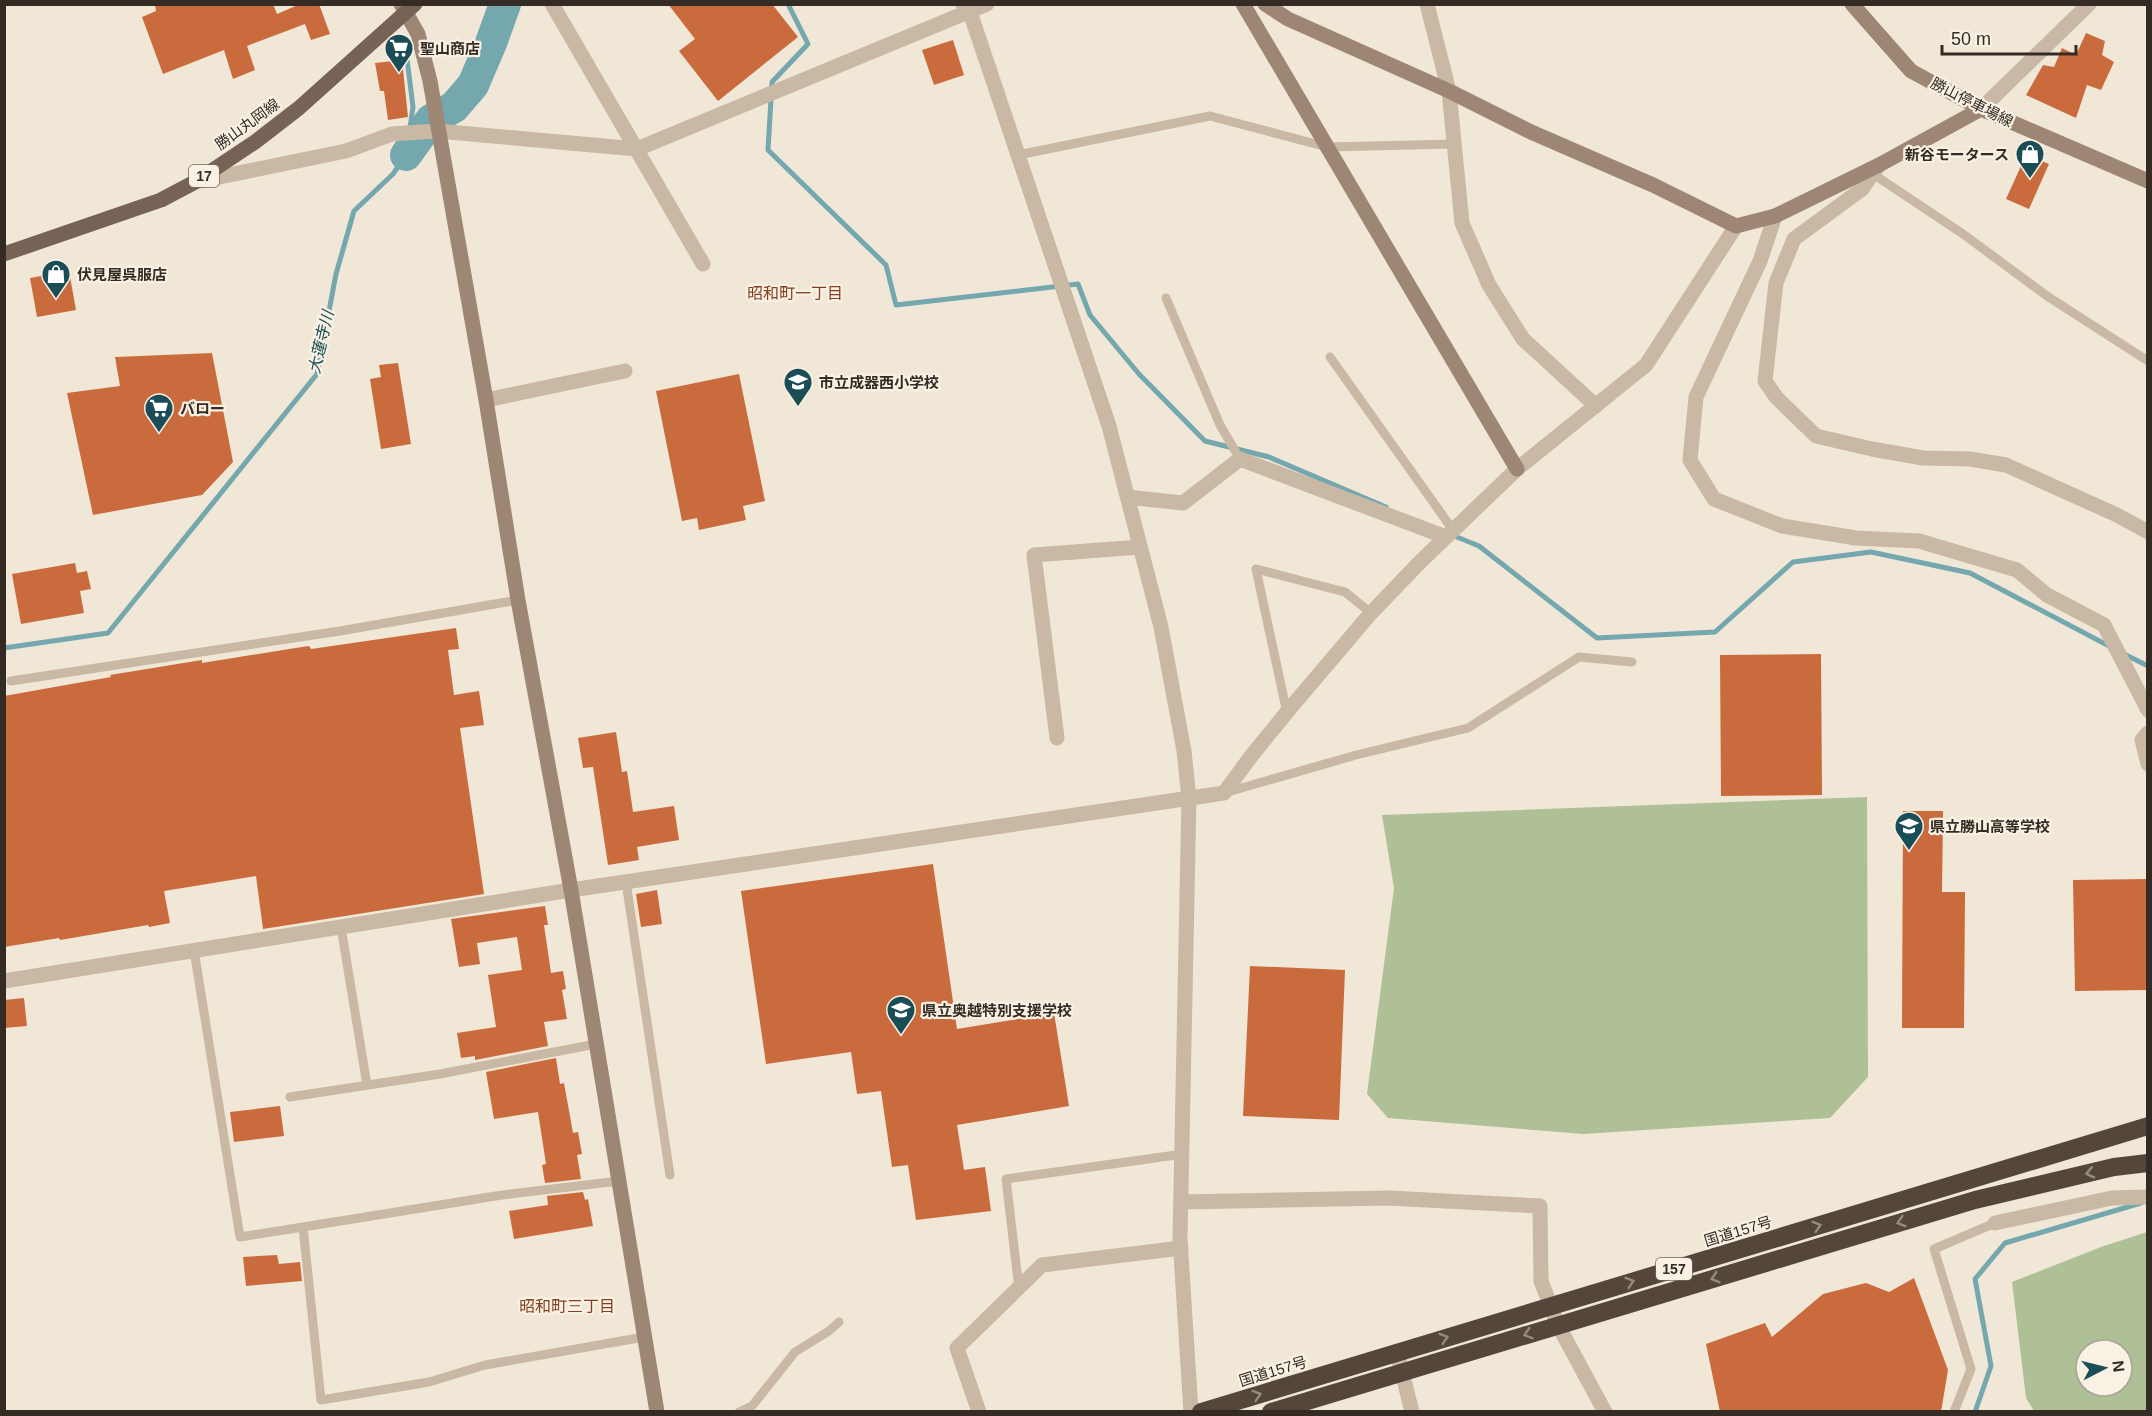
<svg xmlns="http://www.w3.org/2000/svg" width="2152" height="1416" font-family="Helvetica,'Noto Sans JP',sans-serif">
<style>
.green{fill:#afc097;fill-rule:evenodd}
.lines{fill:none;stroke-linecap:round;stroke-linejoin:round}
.stream{stroke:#75a7af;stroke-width:5}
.river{stroke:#75a7af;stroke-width:32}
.building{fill:#c96b3d}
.lane{stroke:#c9b8a3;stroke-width:9}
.street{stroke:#c9b8a3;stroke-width:15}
.secondary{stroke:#9d8674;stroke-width:15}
.primary{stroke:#766356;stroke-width:15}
.highway{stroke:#55463c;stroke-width:18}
.oneway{stroke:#978a7f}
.labels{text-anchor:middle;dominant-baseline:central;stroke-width:4.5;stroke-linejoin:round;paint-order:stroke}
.shield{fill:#f9f1e3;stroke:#6f665e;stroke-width:1.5}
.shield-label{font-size:14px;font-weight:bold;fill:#342b25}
.poi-label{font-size:15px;font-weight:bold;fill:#342b25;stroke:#f9f1e3;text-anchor:start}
.street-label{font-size:15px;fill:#342b25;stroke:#f9f1e3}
.neighbourhood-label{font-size:16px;fill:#843e1d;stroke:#f9f1e3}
.water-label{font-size:16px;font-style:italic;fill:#1a4d56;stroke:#f9f1e3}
</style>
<rect width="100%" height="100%" fill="#f1e7d7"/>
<path class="green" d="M1867,797l1,280 -38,41 -247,16 -195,-16 -21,-24 27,-206 -12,-73z
M2147,1232v179h-113l-8,-13 -14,-116 89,-35zM2086,1350h36v36h-36z"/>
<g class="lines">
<path class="stream" d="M788,4l20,40 -36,38 -4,68 118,115 10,40 182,-21 12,31 49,59 66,67 64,16 117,50
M1452,535l27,11 118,92 118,-6 78,-70 78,-10 99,21 141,74
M4,648l104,-15 209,-259 19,-100 18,-63 39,-37 13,-19 7,-48 -7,-56
M2122,653l26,13
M1975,1412l16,-46 -16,-87 30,-36 136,-40"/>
<path class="river" d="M406,155l25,-35 23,-13 19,-22 18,-42 14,-39"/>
</g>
<path class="building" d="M155,4h118l4,10 23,-10h19l11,30 -19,6 -6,-16 -58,22 8,24 -22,9 -9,-29 -61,24 -21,-57 14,-6z
M668,4h104l26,33 -80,64 -39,-50 16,-12z
M2086,33l19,8 -3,14 12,7 -13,28 -14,-5 -11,33 -50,-23 17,-30 11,2 8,-19 14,7z
M953,40l11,35 -30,10 -12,-35z
M402,60l6,57 -20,3 -4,-29h-4l-5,-28z
M2026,155l23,9 -20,45 -23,-10z
M69,271l7,39 -39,7 -7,-39z
M212,353l21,109 -31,33 -109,20 -26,-122 53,-7 -5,-29z
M398,363l13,81 -30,5 -11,-70 11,-2 -2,-12z
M739,374l26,127 -22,5 3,14 -47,10 -2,-12 -15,3 -26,-130z
M75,563l2,10 10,-2 4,18 -11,2 4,22 -63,11 -9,-50z
M456,628l3,21 -11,1 6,45 25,-4 5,34 -24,3 24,166 -221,35 -7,-53 -92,15 6,32 -21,4 -1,-2 -88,15 -1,-2 -55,9v-251l107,-19 -1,-2 92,-15v3l87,-14 20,-3 2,3z
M1821,654l1,141 -101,1 -1,-141z
M616,732l6,40 5,-1 6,41 41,-6 5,34 -42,7 2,13 -31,5 -15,-98 -10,1 -5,-30z
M1903,811h40l-1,81h23l-1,136h-62z
M933,864l24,165 97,-16 15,93 -112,19 7,45 21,-3 6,44 -75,9 -8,-55 -16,2 -11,-76 -24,3 -6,-42 -85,12 -25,-173z
M2148,879v111l-73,1 -2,-111z
M657,890l5,34 -21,3 -5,-33z
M545,906l3,19h-4l7,48 12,-2 3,18 -4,1 5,29 -23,3 4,24 -73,14v-4l-14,2 -4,-25 39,-6 -8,-52 34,-5 -5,-33 -40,6 3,21 -21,3 -8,-48z
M1250,966l95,4 -6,150 -96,-4z
M24,998l3,28 -23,2v-28z
M556,1058l4,26 4,-1 9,50 5,-1 4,22 -5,1 4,24 -36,4 -3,-18 4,-1 -8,-52 -44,7 -8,-47z
M280,1106l4,30 -50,6 -4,-30z
M583,1192l2,8 3,-1 5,27 -79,13 -5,-28 39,-6 -1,-9z
M277,1255l2,9 21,-2 2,19 -56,5 -3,-29z
M1914,1278l34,92 -7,42h-221l-14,-68 59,-21 7,14 51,-43 43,-11 23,9z"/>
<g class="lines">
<path class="lane" d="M1018,155l192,-39 117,31 126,-3
M1873,174l90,60 84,62 101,65
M1166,298l54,127 20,34
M1330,357l123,173
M11,681l329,-50 178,-31
M1287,713l-31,-144 89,23 26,21
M1224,793l132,-38 112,-27 111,-71 53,5
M626,882l44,293
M341,927l26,158
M194,950l46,287 63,-10
M290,1097l150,-23 156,-30
M619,1181l-117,14 -199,32 18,173 108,-18 56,-17 159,-28
M1019,1289l-13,-110 177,-25
M739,1412l13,-6 43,-54 34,-21 10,-9
M1954,1412l17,-43 -37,-120 61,-26"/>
<path class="street" d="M552,4l151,260
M963,4l7,8 139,414 52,201 23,124 5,47 -9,441 11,173
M1427,4l22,87 13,132 27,62 34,54 73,67
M1981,109l108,-105
M1879,165l-17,24 -68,50 -18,44 -11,98 11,16 40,39 56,13 51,9 47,1 36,6 111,50 31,17
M195,182l151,-31 46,-17 45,-3 200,18 350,-145
M1775,216l-15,45 -64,136 -6,63 24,39 68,27 74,12 63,3 98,29 30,25 57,30 44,85
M486,400l139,-29
M1127,497l56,6 57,-44 206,78
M2148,733l-6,7 6,24
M1057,738l-23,-183 106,-8
M4,981l567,-91 653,-97 28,-38 40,-49 79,-93 49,-51 97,-93 129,-104 90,-139
M1181,1202l208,-4 151,8 1,75 17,44 47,87
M1995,1223l117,-25 36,-1
M1397,1352l15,60
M979,1412l-22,-64 85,-83 139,-17"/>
<path class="secondary" d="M401,4l17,30 12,47 56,319 32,200 53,290 86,522
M1243,4l274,465
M1265,4l23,15 161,72 82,41 122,53 83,41 39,-10 104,-51 102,-56
M1852,4l59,67 70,38 167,72"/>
<path class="primary" d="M4,254l157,-54 34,-18 60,-40 44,-34 116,-104"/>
<path class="highway" d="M1201,1412l947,-286
M1271,1412l704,-212 139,-33 34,-4"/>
</g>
<defs><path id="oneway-chevron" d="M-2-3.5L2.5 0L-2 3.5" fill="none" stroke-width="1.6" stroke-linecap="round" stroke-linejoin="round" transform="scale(1.5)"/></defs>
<g class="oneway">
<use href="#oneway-chevron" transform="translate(2090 1173) rotate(167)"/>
<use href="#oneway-chevron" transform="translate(1901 1222) rotate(163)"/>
<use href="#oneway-chevron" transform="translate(1817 1226) rotate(-17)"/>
<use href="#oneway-chevron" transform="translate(1715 1278) rotate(163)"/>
<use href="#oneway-chevron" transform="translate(1630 1282) rotate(-17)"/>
<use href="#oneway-chevron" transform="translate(1528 1334) rotate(163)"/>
<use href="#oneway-chevron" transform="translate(1444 1338) rotate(-17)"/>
<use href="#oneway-chevron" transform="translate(1257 1395) rotate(-17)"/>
</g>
<defs>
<g id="supermarket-pin" transform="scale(1.5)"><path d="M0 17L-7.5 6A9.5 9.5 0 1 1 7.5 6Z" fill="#1a4d56" stroke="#f9f1e3"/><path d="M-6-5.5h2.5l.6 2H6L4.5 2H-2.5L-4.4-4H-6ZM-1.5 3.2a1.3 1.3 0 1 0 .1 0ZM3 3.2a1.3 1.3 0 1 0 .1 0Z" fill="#fff"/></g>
<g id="shop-pin" transform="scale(1.5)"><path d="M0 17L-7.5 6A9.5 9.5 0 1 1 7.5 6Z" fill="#1a4d56" stroke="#f9f1e3"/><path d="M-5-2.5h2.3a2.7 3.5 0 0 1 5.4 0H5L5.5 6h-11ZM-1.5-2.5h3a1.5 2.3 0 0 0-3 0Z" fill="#fff"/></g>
<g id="school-pin" transform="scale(1.5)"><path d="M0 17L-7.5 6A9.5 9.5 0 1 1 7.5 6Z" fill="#1a4d56" stroke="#f9f1e3"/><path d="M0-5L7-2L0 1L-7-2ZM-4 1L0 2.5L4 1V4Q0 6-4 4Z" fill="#fff"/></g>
</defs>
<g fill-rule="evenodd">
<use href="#supermarket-pin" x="399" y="48"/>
<use href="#shop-pin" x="2030" y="154"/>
<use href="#shop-pin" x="56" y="274"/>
<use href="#school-pin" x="798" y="382"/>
<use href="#supermarket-pin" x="159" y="408"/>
<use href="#school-pin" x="1909" y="826"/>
<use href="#school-pin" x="901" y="1010"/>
</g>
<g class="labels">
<g class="shield">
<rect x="189" y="165" width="30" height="22" rx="4.5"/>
<rect x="1656" y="1258" width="36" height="22" rx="4.5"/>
</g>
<g class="shield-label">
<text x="204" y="176">17</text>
<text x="1674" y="1269">157</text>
</g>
<g class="poi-label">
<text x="420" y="48">聖山商店</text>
<text x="2009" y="154" text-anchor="end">新谷モータース</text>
<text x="77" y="274">伏見屋呉服店</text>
<text x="819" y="382">市立成器西小学校</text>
<text x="180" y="408">バロー</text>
<text x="1930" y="826">県立勝山高等学校</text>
<text x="922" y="1010">県立奥越特別支援学校</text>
</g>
<g class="street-label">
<text transform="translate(1972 102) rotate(27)">勝山停車場線</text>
<text transform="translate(247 124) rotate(-36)">勝山丸岡線</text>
<text transform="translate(1738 1231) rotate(-17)">国道157号</text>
<text transform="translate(1273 1371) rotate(-17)">国道157号</text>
</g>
<g class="neighbourhood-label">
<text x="795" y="293">昭和町一丁目</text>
<text x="567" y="1306">昭和町三丁目</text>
</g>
<g class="water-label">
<text transform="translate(321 342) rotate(-77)">大蓮寺川</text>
</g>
</g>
<rect width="2152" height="1416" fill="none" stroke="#342b25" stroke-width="12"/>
<g transform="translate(2104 1368) rotate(83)"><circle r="28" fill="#f9f1e3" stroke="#aaa297" stroke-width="1.5"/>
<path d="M0-4.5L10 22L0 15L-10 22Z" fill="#1a4d56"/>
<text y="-9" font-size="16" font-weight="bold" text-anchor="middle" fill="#342b25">N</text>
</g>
<path d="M1942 45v9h134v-9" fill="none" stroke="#342b25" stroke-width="3"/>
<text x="1951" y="45" font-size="18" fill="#342b25" stroke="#f9f1e3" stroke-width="4.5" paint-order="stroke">50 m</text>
</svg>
